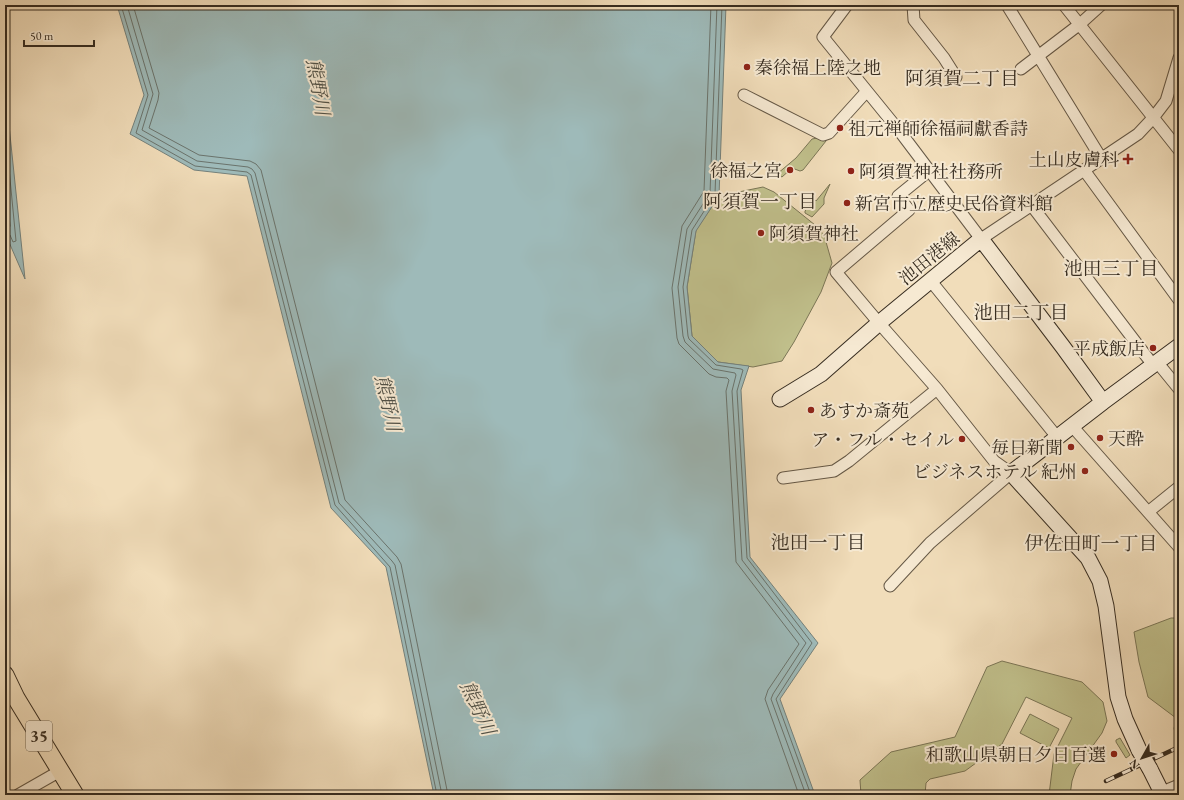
<svg xmlns="http://www.w3.org/2000/svg" width="1184" height="800" font-family="'EB Garamond','Noto Serif JP',serif">
<style>
.green{fill:#c0bf8b;stroke:#7b7656}
.water{fill:#9ebab9;stroke:#74817c}
.lines{fill:none;stroke-linecap:round;stroke-linejoin:round}
.shore{stroke:#6a736c;stroke-width:1}
.street-casing{stroke:#655846;stroke-width:13}
.secondary-casing{stroke:#362c20;stroke-width:17}
.primary-casing{stroke:#362c20;stroke-width:19}
.street{stroke:#f6e9d2;stroke-width:11}
.secondary{stroke:#f6e9d2;stroke-width:15}
.primary{stroke:#f1ddba;stroke-width:17}
.rail-casing{stroke:#362c20;stroke-width:4.5}
.rail{stroke:#f6e9d2;stroke-width:3;stroke-dasharray:9;stroke-linecap:butt}
.secondary-bridge-casing{stroke:#362c20;stroke-width:17;stroke-linecap:butt}
.secondary-bridge{stroke:#f6e9d2;stroke-width:15}
.poi-dot{fill:#8f2418;stroke:#f6e9d2;stroke-width:1.5}
.labels{text-anchor:middle;dominant-baseline:central;stroke-width:4;stroke-linejoin:round;paint-order:stroke}
.shield{fill:#f6e9d2;stroke:#706555;stroke-width:1}
.shield-label{font-size:17px;font-weight:bold;fill:#362c20}
.poi-label{font-size:18px;fill:#362c20;stroke:#f6e9d2;text-anchor:start}
.street-label{font-size:18px;fill:#362c20;stroke:#f6e9d2}
.neighbourhood-label{font-size:19px;fill:#362c20;stroke:#f6e9d2}
.water-label{font-size:19px;font-style:italic;fill:#505046;stroke:#f6e9d2}
</style>
<rect width="100%" height="100%" fill="#f1ddba"/>
<filter id="stains"><feTurbulence type="fractalNoise" baseFrequency=".005" numOctaves="4"/><feColorMatrix values="0 0 0 0 .2 0 0 0 0 .09 0 0 0 0 .02 0 0 0 .5 -.17"/></filter>
<radialGradient id="worn" r=".72"><stop offset=".6" stop-color="#630" stop-opacity="0"/><stop offset="1" stop-color="#630" stop-opacity=".3"/></radialGradient>
<path class="green" d="M823,137l3,3v1l-23,29 -3,1 -8,-3 -10,9 -5,-3 19,-16 16,-19z
M830,184l-6,14v6l-12,13 -7,-4v-2l10,-11 1,1z
M763,187l11,5 41,33 9,10 8,28 -11,29 -27,50 -12,19 -29,6 -35,-5 -26,-26 -5,-49 9,-57 23,-34z
M1171,618h8v119l-5,-8 2,-11 -28,-21 -9,-35 -5,-30z
M1002,661l80,21 21,20 4,19 -5,12 -26,36 -4,12 -2,14h-21l5,-41 18,-36 -46,-21 -24,47 -37,27 -35,8 -4,4 -1,12h-64l-1,-15 31,-28 64,-15 32,-70z
M1030,714l29,15 -10,19 -29,-15z
M1120,738l10,17 -4,3 -10,-16v-2z"/>
<path class="water" d="M117,5h609l-7,191 -23,35 -9,56 5,49 26,26 31,4 -8,24 9,167 68,86 -38,56 35,96h-381l-48,-228 -55,-59 -84,-332 -53,-6 -64,-36 14,-39z
M5,87l20,192 -20,-46z"/>
<g class="lines">
<path class="shore" d="M121,5l27,90 -12,38 59,33 52,6 4,3 84,330 55,62 47,228
M127,5l26,89 -11,36 55,31 51,6 4,2 3,4 84,330 53,58 3,4 47,230
M133,5l26,88 -1,7 -9,28 50,27 51,6 6,3 5,6 84,330 52,57 4,7 47,231
M711,5l-7,186 -22,35 -10,62 5,50 2,6 30,30 7,3 11,1 2,2 -3,11 10,171 63,82 -31,46 -3,9 34,96
M717,5l-7,188 -23,36 -9,58 5,49 2,6 28,27 22,4 1,2 -4,16 10,169 64,83 -33,51 -2,5 35,96
M722,5l-7,189 -23,36 -9,57 5,49 1,3 27,26 25,4 2,1 -6,21 10,167 65,85 -36,56 35,96
M5,127l11,114 -3,1 -3,-7 -5,-2
M5,176l5,50 -1,2h-4"/>
<g class="street-casing">
<path id="street" d="M847,5l-24,32 78,96 80,106 157,-105 15,-16 13,-17 13,-43
M913,5l1,15 30,38 12,19
M1007,5l94,153
M1064,5l115,145
M1021,69l59,-45 21,-19
M744,95l79,40 6,-2 38,-42
M1084,170l95,130
M1032,206l121,159
M930,280l127,157
M1157,362l22,27
M1072,426l107,121
M783,478l51,-7 15,-10 88,-72
M1148,512l31,-25
M890,586l40,-43 81,-70 -17,-12 -57,-72 -58,-66 -43,-51 73,-62 -11,-14 32,-26
M1162,792l17,-7
M18,795l42,-24"/>
</g>
<g class="secondary-casing">
<path id="secondary" d="M780,399l41,-25 58,-51 102,-84 82,108 40,55 76,-56
M1103,402l-92,71 77,85 12,23 6,25 12,91 7,22 14,31
M1150,769l13,26"/>
</g>
<g class="primary-casing">
<path id="primary" d="M5,675l11,23 59,97"/>
</g>
<use href="#street" class="street"/>
<use href="#secondary" class="secondary"/>
<use href="#primary" class="primary"/>
<g class="rail-casing">
<path id="rail" d="M1106,781l73,-34"/>
</g>
<use href="#rail" class="rail"/>
<g class="secondary-bridge-casing">
<path id="secondary-bridge" d="M1139,750l11,19"/>
</g>
<use href="#secondary-bridge" class="secondary-bridge"/>
</g>
<g class="poi-dot">
<circle cx="747" cy="67" r="4"/>
<circle cx="840" cy="128" r="4"/>
<path d="M1126 153h4v4h4v4h-4v4h-4v-4h-4v-4h4z"/>
<circle cx="790" cy="170" r="4"/>
<circle cx="851" cy="171" r="4"/>
<circle cx="847" cy="203" r="4"/>
<circle cx="761" cy="233" r="4"/>
<circle cx="1153" cy="348" r="4"/>
<circle cx="811" cy="410" r="4"/>
<circle cx="1100" cy="438" r="4"/>
<circle cx="962" cy="439" r="4"/>
<circle cx="1071" cy="447" r="4"/>
<circle cx="1085" cy="471" r="4"/>
<circle cx="1114" cy="754" r="4"/>
</g>
<g class="labels">
<rect class="shield" x="26" y="721" width="26" height="30" rx="3"/>
<g class="shield-label">
<text x="39" y="736">35</text>
</g>
<g class="poi-label">
<text x="755" y="67">秦徐福上陸之地</text>
<text x="848" y="128">祖元禅師徐福祠獻香詩</text>
<text x="1119" y="159" text-anchor="end">土山皮膚科</text>
<text x="782" y="170" text-anchor="end">徐福之宮</text>
<text x="859" y="171">阿須賀神社社務所</text>
<text x="855" y="203">新宮市立歴史民俗資料館</text>
<text x="769" y="233">阿須賀神社</text>
<text x="1145" y="348" text-anchor="end">平成飯店</text>
<text x="819" y="410">あすか斎苑</text>
<text x="1108" y="438">天酔</text>
<text x="954" y="439" text-anchor="end">ア・フル・セイル</text>
<text x="1063" y="447" text-anchor="end">毎日新聞</text>
<text x="1077" y="471" text-anchor="end">ビジネスホテル 紀州</text>
<text x="1106" y="754" text-anchor="end">和歌山県朝日夕日百選</text>
</g>
<g class="street-label">
<text transform="translate(929 258) rotate(-39)">池田港線</text>
</g>
<g class="neighbourhood-label">
<text x="962" y="78">阿須賀二丁目</text>
<text x="760" y="201">阿須賀一丁目</text>
<text x="1111" y="268">池田三丁目</text>
<text x="1021" y="312">池田二丁目</text>
<text x="818" y="542">池田一丁目</text>
<text x="1091" y="543">伊佐田町一丁目</text>
</g>
<g class="water-label">
<text transform="translate(318 87) rotate(80)">熊野川</text>
<text transform="translate(388 403) rotate(77)">熊野川</text>
<text transform="translate(478 708) rotate(65)">熊野川</text>
</g>
</g>
<rect width="1184" height="800" fill="none" stroke="#f1ddba" stroke-width="20"/>
<rect x="6" y="6" width="1172" height="788" fill="none" stroke="#362c20" stroke-width="2"/>
<rect x="10" y="10" width="1164" height="780" fill="none" stroke="#362c20"/>
<g transform="translate(1142 758) rotate(231)" stroke="#f6e9d2" stroke-width="3" paint-order="stroke">
<path d="M0-3L7 15L0 10L-7 15Z" fill="#362c20"/>
<text y="-6" font-size="11" font-weight="bold" text-anchor="middle" fill="#362c20">N</text>
</g>
<path d="M24 40v6h70v-6" fill="none" stroke="#362c20" stroke-width="2"/>
<text x="30" y="40" font-size="12" fill="#362c20" stroke="#f6e9d2" stroke-width="3" paint-order="stroke">50 m</text>
<rect width="100%" height="100%" filter="url(#stains)"/>
<rect width="100%" height="100%" fill="url(#worn)"/>
</svg>
